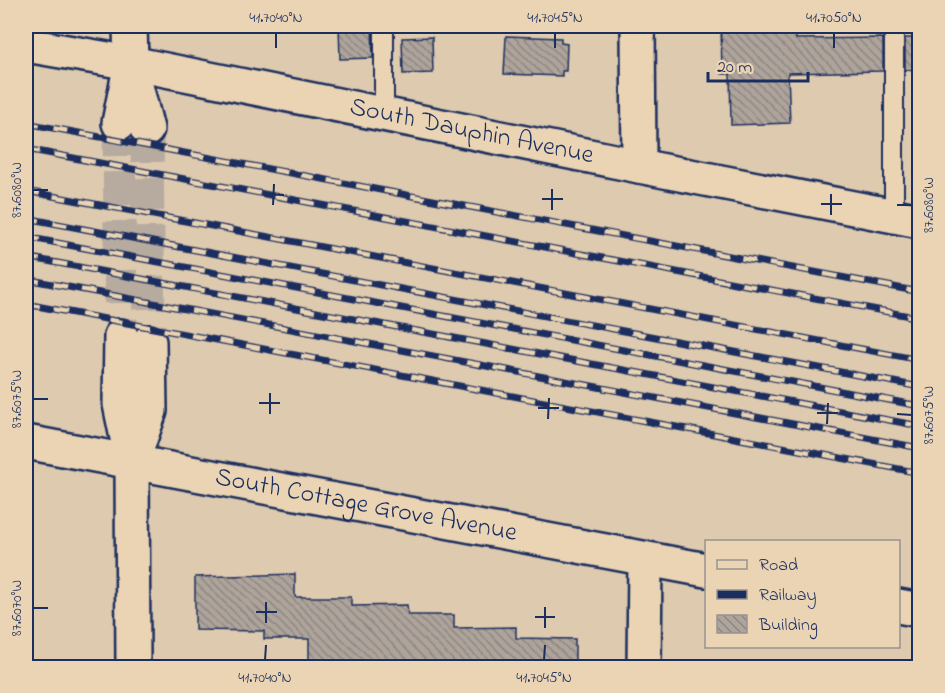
<svg xmlns="http://www.w3.org/2000/svg" width="945" height="693" font-family="'Indie Flower',sans-serif">
<style>
.building{fill:url(#building-back-hatch);stroke:#1b2f5e;stroke-width:1.5}
.lines{fill:none;stroke-linecap:round;stroke-linejoin:round}
.street-tunnel{stroke:#b7ab9f;stroke-width:33;stroke-dasharray:33 16;stroke-linecap:butt}
.lane-casing{stroke:#1b2f5e;stroke-width:22}
.street-casing{stroke:#1b2f5e;stroke-width:38}
.secondary-casing{stroke:#1b2f5e;stroke-width:38}
.lane{stroke:#ebd4b4;stroke-width:18}
.street{stroke:#ebd4b4;stroke-width:33}
.secondary{stroke:#ebd4b4;stroke-width:33}
.rail-casing{stroke:#1b2f5e;stroke-width:7}
.rail{stroke:#ebd4b4;stroke-width:4.5;stroke-dasharray:14;stroke-linecap:butt}
.ticks{fill:none;stroke:#1b2f5e;stroke-width:2}
.labels{text-anchor:middle;dominant-baseline:central;stroke-width:4.5;stroke-linejoin:round;paint-order:stroke}
.street-label{font-size:26px;fill:#1b2f5e;stroke:#ebd4b4}
.neatline{fill:none;stroke:#1b2f5e;stroke-width:2}
.ticks-label{font-size:15px;text-anchor:middle;fill:#1b2f5e}
</style>
<defs>
<pattern id="building-back-hatch" width="6" height="6" patternUnits="userSpaceOnUse" patternTransform="scale(1.5)"><rect width="6" height="6" fill="#aea49b"/><path d="M-1 5l2 2M0 0l6 6M5-1l2 2" fill="none" stroke="#8d8682"/></pattern>
</defs>
<rect width="100%" height="100%" fill="#decaaf"/>
<filter id="ink" filterUnits="userSpaceOnUse"><feTurbulence type="fractalNoise" baseFrequency=".0167" numOctaves="2"/><feDisplacementMap in="SourceGraphic" scale="12" xChannelSelector="R" yChannelSelector="G"/><feConvolveMatrix kernelMatrix="1 2 1 2 8 2 1 2 1" color-interpolation-filters="sRGB"/></filter>
<g filter="url(#ink)">
<path class="building" d="M339,26h33l1,32 -33,1z
M721,26h75v13l87,-1v33l-95,2 2,50 -59,2 -1,-51h-8z
M506,36l55,2v5l6,1 -1,27h-4v5l-58,-2z
M432,37l1,36 -30,1 -1,-36z
M905,38h15v31l-15,1z
M295,574v23h56v9l56,-1 1,10h46v13l62,-1v11l59,1v29l-266,-1v-28h-45v-8l-69,-1v-53z"/>
<g class="lines">
<path class="street-tunnel" d="M119,123l2,213
M147,129l2,213"/>
<g class="lane-casing">
<path id="lane" d="M384,26v89
M894,216v-190"/>
</g>
<g class="street-casing">
<g id="street">
<path d="M638,26l1,140"/>
<path id="s1" d="M26,45l105,18 508,103 281,55"/>
<path d="M133,74l14,55"/>
<path d="M119,123l12,-60 -1,-37"/>
<path d="M121,336l-1,68 12,58 1,206"/>
<path d="M132,462l18,-51 -1,-69"/>
<path d="M644,668l1,-109"/>
</g>
</g>
<g class="secondary-casing">
<g id="secondary">
<path id="s2" d="M26,442l680,128"/>
<path d="M898,606l22,4"/>
</g>
</g>
<use href="#lane" class="lane"/>
<use href="#street" class="street"/>
<use href="#secondary" class="secondary"/>
<g class="rail-casing">
<path id="rail" d="M26,123l894,169
M26,149l894,169
M26,191l894,169
M26,218l894,169
M26,237l894,169
M26,257l894,169
M26,279l894,169
M26,304l894,169"/>
</g>
<use href="#rail" class="rail"/>
</g>
</g>
<path class="ticks" d="M276,48v-15M555,48v-15M834,48v-15M33,190h15M263,194l21,1M542,199h21M821,204h21M273,205l1,-21M897,205h15M552,210v-21M831,215v-21M33,399h15M259,403h21M538,408h21M817,413h21M270,414v-21M897,414l15,1M548,419l1,-21M827,424l1,-21M33,608h15M256,612h21M535,617h20M266,623v-21M545,628v-21M265,660l1,-15M544,660l1,-15"/>
<g class="labels">
<g class="street-label">
<text stroke="none"><textPath href="#s1" startOffset="454">South Dauphin Avenue</textPath></text>
<text stroke="none"><textPath href="#s2" startOffset="346">South Cottage Grove Avenue</textPath></text>
</g>
</g>
<rect width="945" height="693" fill="none" stroke="#ebd4b4" stroke-width="66"/>
<rect x="705" y="540" width="195" height="108" fill="#ebd4b4" stroke="#989292" stroke-width="1.5"/>
<rect x="717" y="560" width="30" height="9" fill="#ebd4b4" stroke="#989292" stroke-width="1.5"/>
<text x="759" y="570" font-size="18" fill="#1b2f5e">Road</text>
<rect x="717" y="590" width="30" height="9" fill="#1b2f5e" stroke="#989292" stroke-width="1.5"/>
<text x="759" y="600" font-size="18" fill="#1b2f5e">Railway</text>
<rect x="717" y="615" width="30" height="18" fill="url(#building-back-hatch)" stroke="#989292" stroke-width="1.5"/>
<text x="759" y="630" font-size="18" fill="#1b2f5e">Building</text>
<path d="M708 72v9h100v-9" fill="none" stroke="#1b2f5e" stroke-width="3"/>
<text x="717" y="72" font-size="18" fill="#1b2f5e" stroke="#ebd4b4" stroke-width="4.5" paint-order="stroke">20 m</text>
<rect x="33" y="33" width="879" height="627" class="neatline"/>
<g class="ticks-label">
<text x="276" y="22">41.7040°N</text>
<text x="555" y="22">41.7045°N</text>
<text x="834" y="22">41.7050°N</text>
<text transform="translate(16 190) rotate(-90)" y="5">87.6080°W</text>
<text transform="translate(928 205) rotate(-90)" y="5">87.6080°W</text>
<text transform="translate(16 399) rotate(-90)" y="5">87.6075°W</text>
<text transform="translate(928 415) rotate(-90)" y="5">87.6075°W</text>
<text transform="translate(16 608) rotate(-90)" y="5">87.6070°W</text>
<text x="265" y="682">41.7040°N</text>
<text x="544" y="682">41.7045°N</text>
</g>
</svg>
